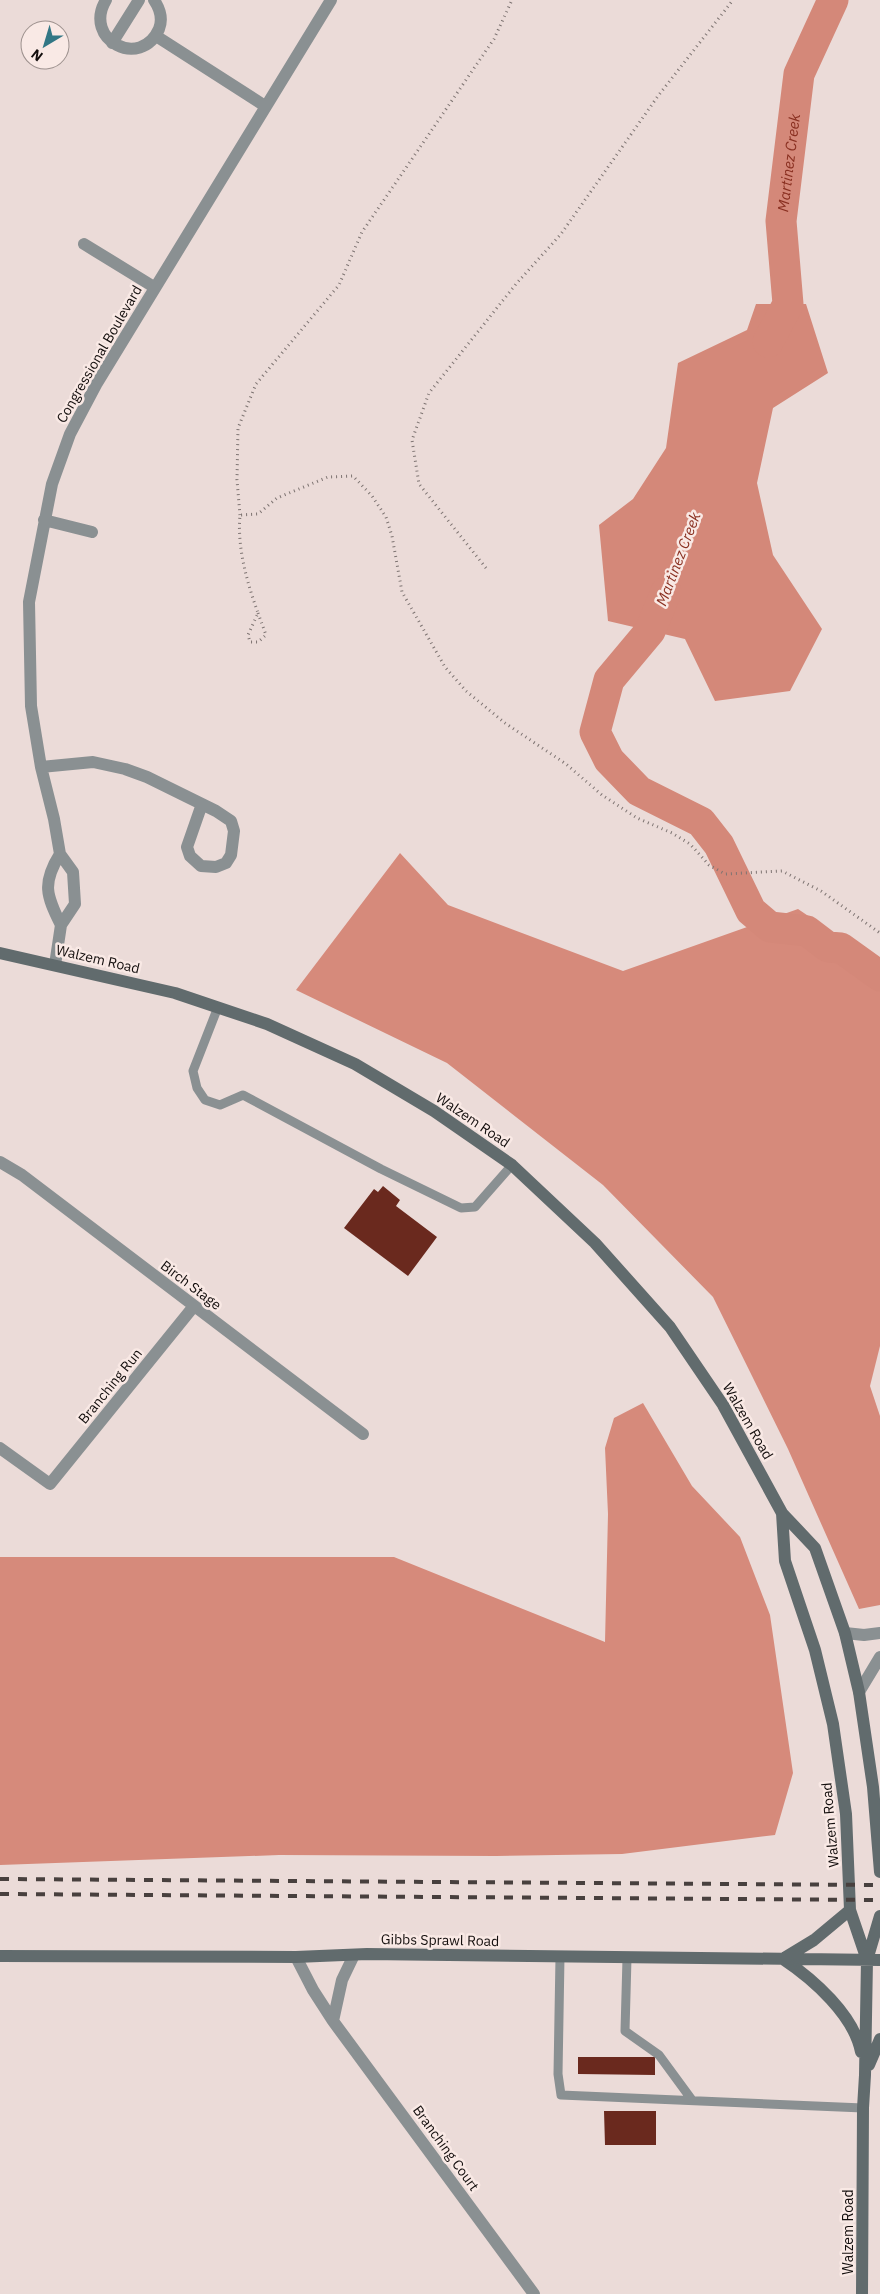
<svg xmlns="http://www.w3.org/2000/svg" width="880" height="2294" font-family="'IBM Plex Sans',sans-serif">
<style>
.forest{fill:#d68a7b}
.water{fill:#d48879}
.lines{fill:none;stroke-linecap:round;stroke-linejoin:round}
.river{stroke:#d48879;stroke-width:31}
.building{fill:#6a291e}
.path{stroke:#7e7472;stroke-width:3;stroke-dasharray:1 4;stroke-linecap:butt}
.service{stroke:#8a9092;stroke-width:9}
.minor{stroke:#8a9092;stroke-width:12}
.secondary{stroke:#616b6d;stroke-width:12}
.rail{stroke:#48403e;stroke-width:4;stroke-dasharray:9 9;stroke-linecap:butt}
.labels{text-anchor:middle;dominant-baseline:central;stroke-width:5;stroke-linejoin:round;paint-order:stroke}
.street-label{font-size:14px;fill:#120d0c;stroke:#f9e9e5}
.water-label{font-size:15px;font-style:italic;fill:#8a3021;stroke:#f9e9e5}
</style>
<rect width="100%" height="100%" fill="#ebdbd8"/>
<path class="forest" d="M400,853l48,52 175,66 175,-62 65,44 17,8v385l-10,40 10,30v189l-21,4 -71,-160 -75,-152 -110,-112 -156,-122 -151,-73z
M643,1403l49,83 48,51 30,78 23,158 -18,62 -153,19 -126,2 -217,-1 -279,10v-308h394l211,85 3,-128 -3,-66 9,-30z"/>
<path class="water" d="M756,304h50l22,69 -55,35 -16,75 16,72 49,74 -32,62 -75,10 -30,-62 -77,-18 -9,-96 34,-26 33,-51 12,-85 69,-33z"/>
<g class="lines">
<g class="river">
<path id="s1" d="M768,342l20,-38 -7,-83 18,-147 34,-74"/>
<path d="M666,592l-16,39 -41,49 -14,52 14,28 30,31 62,31 18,23 32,66 19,16 37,4 21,16 13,1 39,28"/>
</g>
</g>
<path class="building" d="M383,1186l17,14 -4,6 41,31 -29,39 -64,-48 30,-39 4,3z
M578,2057h77v18l-77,-1z
M604,2111h52v34h-51z"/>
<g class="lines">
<path class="path" d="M240,515l-3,-35 1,-52 18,-44 83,-99 23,-53 132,-193 18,-39
M486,568l-67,-84 -7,-44 17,-47 87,-109 45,-50 97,-138 75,-96
M258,613l8,22 -8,7h-8l-2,-7 10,-22c-11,-31 -21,-65 -18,-98l18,-1 19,-16 51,-21 25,-1 19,20 14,21 6,19 10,56 43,75 21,24 39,32 61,41 36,31 35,23 35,15 18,11 19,21 16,9 57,-3 39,20 59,42"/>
<path class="service" d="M218,1007l-25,64 4,17 8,12 15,5 23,-10 138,74 80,39 14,-1 37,-42
M560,1957l-2,117 3,21 302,13
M627,1958l-2,73 34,24 33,45"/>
<path class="minor" d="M106,0c-24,40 35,70 53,29 4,-10 1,-20 -5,-29
M156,36l109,70
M112,43l27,-43
M84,244l70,43
M44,520l48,12
M41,767l52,-5 32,7 22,8 69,34 15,10 3,10 -3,24 -5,8 -10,4 -15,-1 -11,-10 -3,-9 15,-43
M60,854c-18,29 -14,41 1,71
M55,965l6,-40 14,-21 -2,-32 -13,-18 -6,-35 -13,-52 -10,-61 -2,-104 23,-118 18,-50 27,-51 234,-383
M0,1162l22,13 341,259
M0,1448l50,36 144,-178
M845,1633l19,2 16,-2
M859,1692l21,-35
M296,1957l17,33 20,31 201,273
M333,2021l9,-41 12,-25"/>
<path class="secondary" d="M0,953l175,40 92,31 88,40 79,47 78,54 83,78 75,84 53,78 59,108 33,35 30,85 14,59 14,95 7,85
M782,1513l3,48 30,89 18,74 13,90 4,96 17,50
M0,1956l296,1 71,-3 513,6
M786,1957l28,-17 36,-30
M783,1959c30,20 71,56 78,93
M869,2065l11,-26
M862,2294l1,-186 2,-33 2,-115 13,-44"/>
<path class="rail" d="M0,1879l880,6
M0,1894l880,6"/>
</g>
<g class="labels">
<g class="street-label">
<text transform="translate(99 354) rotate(-60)">Congressional Boulevard</text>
<text transform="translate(98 959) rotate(13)">Walzem Road</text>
<text transform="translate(473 1120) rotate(34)">Walzem Road</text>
<text transform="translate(191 1285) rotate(37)">Birch Stage</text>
<text transform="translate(110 1386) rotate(-51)">Branching Run</text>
<text transform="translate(748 1421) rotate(60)">Walzem Road</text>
<text transform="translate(830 1825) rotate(-95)">Walzem Road</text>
<text transform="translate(440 1940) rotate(1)">Gibbs Sprawl Road</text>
<text transform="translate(446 2148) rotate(54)">Branching Court</text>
<text transform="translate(848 2232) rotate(-90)">Walzem Road</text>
</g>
<g class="water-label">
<text stroke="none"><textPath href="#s1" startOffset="185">Martinez Creek</textPath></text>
<text transform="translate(678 559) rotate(-69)">Martinez Creek</text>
</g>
</g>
<g transform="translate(45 45) rotate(218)"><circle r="24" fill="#f9e9e5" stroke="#9d918e"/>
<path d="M0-4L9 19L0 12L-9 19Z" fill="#327785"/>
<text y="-8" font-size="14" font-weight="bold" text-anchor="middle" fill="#120d0c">N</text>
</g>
</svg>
